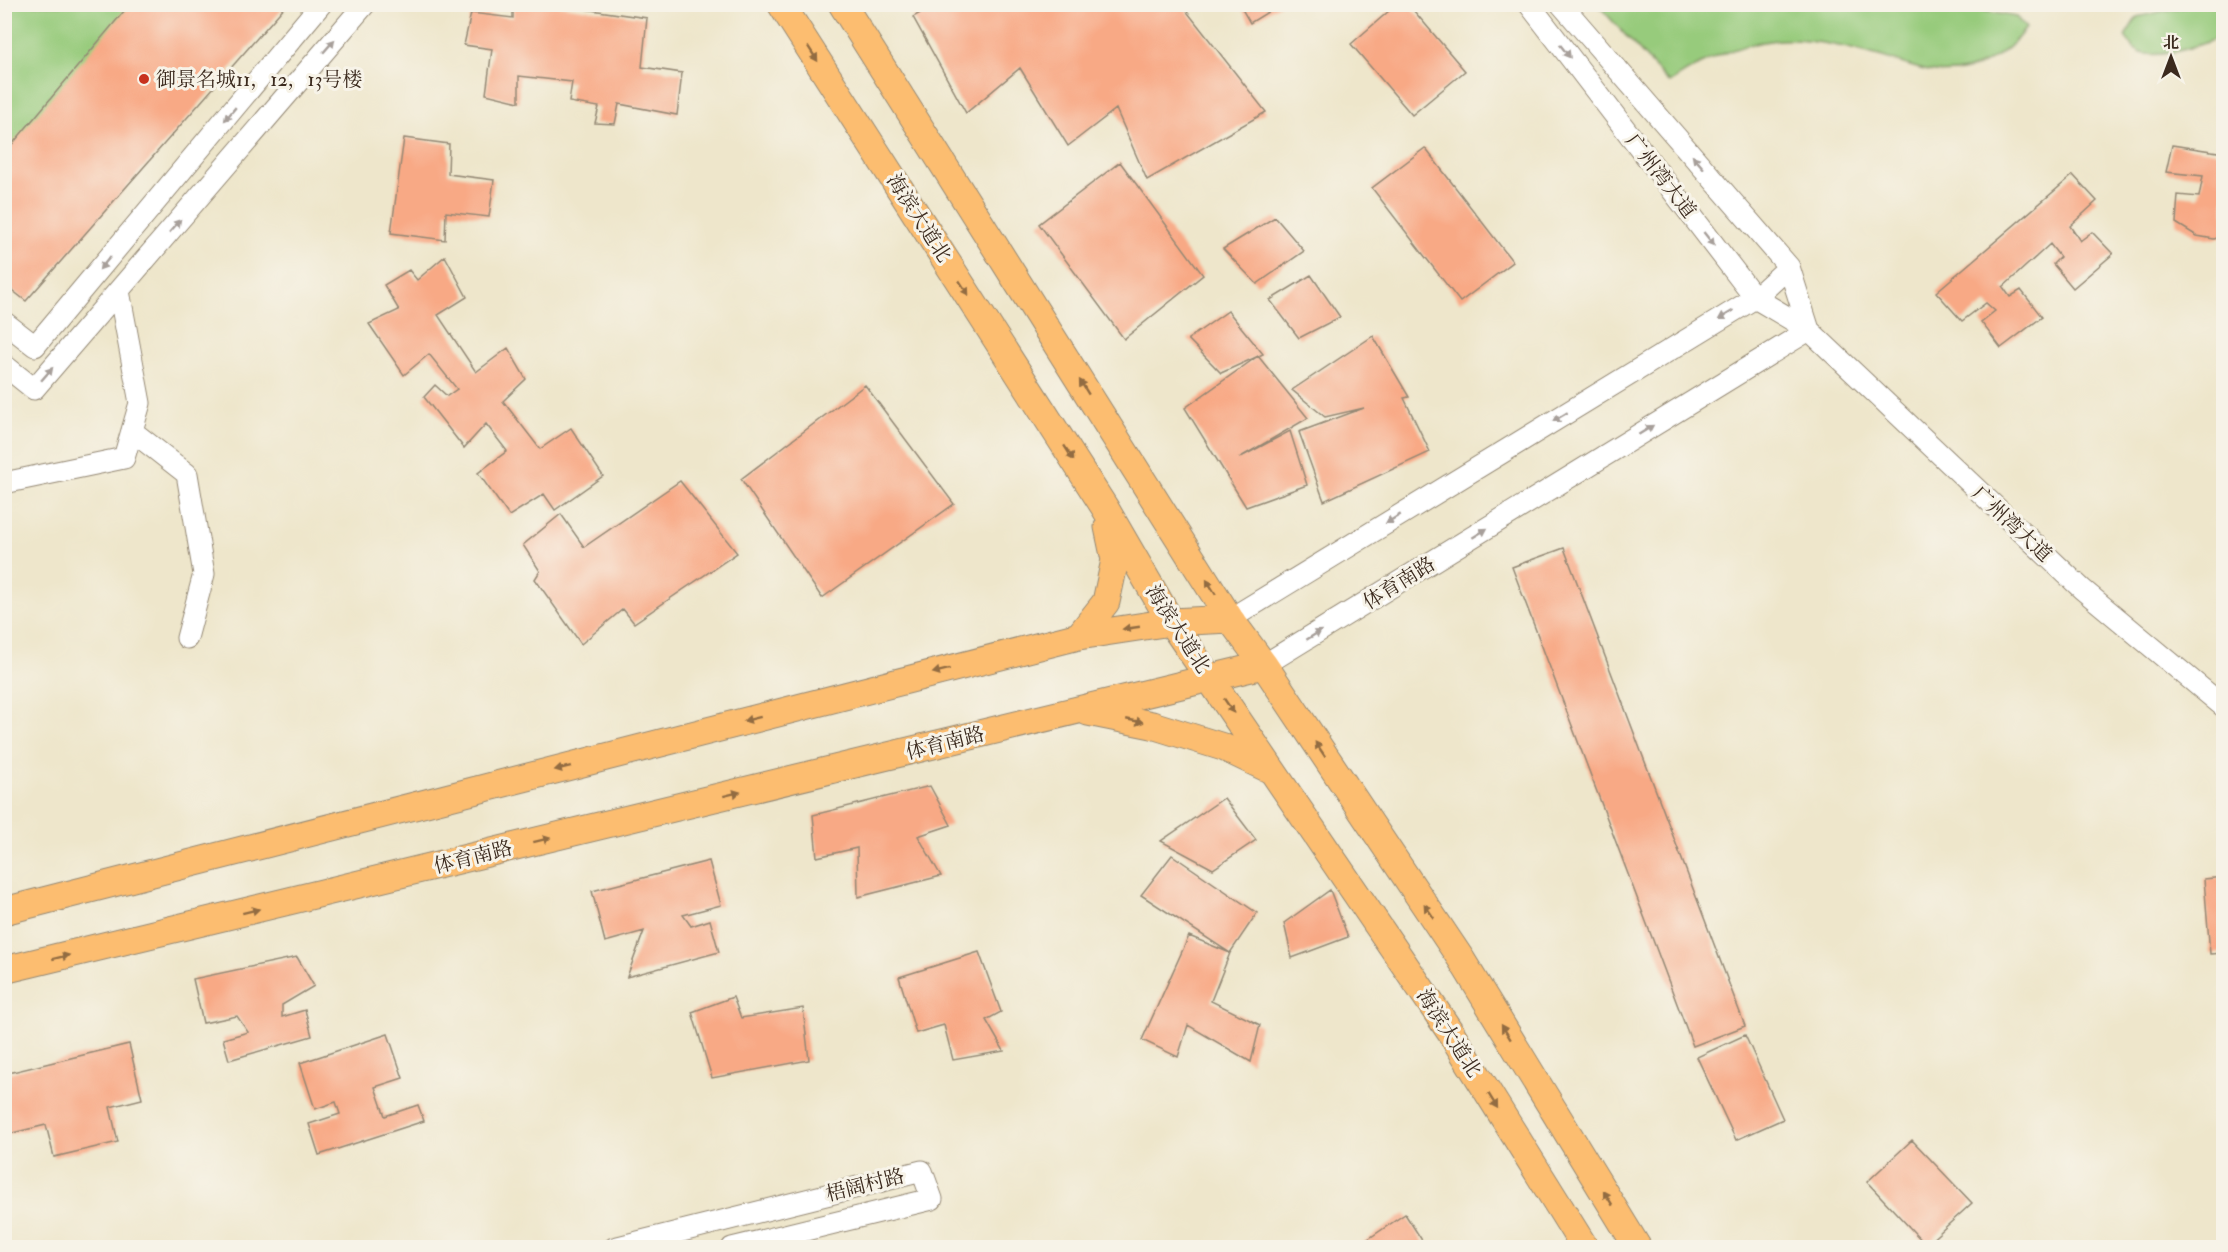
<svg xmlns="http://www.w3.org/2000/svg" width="2228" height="1252" font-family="'IM FELL Double Pica','Noto Serif SC',serif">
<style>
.green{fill:#97cb7c;stroke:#697a4d;stroke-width:1.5}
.water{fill:#4fabcd;stroke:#456a76;stroke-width:1.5}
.building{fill:#f8a985}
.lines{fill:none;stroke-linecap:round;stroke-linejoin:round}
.minor-casing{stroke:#948874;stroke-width:23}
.major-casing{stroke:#948874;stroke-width:29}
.minor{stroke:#fff;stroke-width:21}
.major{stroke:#fcbd6f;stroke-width:27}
.oneway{fill:#a79f9a}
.oneway2{fill:#926c42}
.poi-dot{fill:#c8321e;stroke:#f7f3e8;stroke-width:2}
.labels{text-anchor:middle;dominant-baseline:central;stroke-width:6;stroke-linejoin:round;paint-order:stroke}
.poi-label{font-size:20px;fill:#3b2a1e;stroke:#f7f3e8;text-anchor:start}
.street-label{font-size:20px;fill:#3b2a1e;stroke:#f7f3e8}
</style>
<rect width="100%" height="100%" fill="#f7f3e8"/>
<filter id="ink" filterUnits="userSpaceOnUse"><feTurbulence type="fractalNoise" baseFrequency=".0167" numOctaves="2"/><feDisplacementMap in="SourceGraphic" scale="12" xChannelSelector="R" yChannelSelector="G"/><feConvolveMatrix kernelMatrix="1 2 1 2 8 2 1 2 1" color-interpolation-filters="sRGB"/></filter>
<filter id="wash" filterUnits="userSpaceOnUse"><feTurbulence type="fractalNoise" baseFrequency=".008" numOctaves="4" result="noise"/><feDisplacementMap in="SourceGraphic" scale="24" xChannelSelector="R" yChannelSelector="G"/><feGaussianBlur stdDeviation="1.35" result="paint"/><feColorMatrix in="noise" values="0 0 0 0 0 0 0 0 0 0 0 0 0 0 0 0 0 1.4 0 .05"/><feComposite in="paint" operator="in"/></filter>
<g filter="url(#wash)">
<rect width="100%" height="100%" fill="#eee6cb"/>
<path class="green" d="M2194,4l29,1v31c-20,8 -57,21 -78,18 -10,-2 -16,-10 -20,-18l12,-19z
M4,5h130l-120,146 -9,-9z
M1598,5h356l62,12 10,11c-21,28 -54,48 -90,44 -20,-2 -38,-11 -57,-16 -28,-8 -57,-15 -86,-16 -44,-2 -88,19 -124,43z"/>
<path class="water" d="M2000,5h117l-107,2z"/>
<g id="blocks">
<path class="building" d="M130,4h157l-261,297 -22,-17v-130z
M513,4h36l98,14 -5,49 40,6 -5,42 -58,-11 -4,20 -20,-1 4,-16 -30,-5 3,-20 -53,-6v26l-33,-8 6,-45 -28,-4 7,-32 42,5z
M936,4h245l85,108 -119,68 -31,-71 -48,37 -48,-78 -54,45 -53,-96z
M1239,4h42l-31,19z
M1397,4h11l57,67 -53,44 -61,-71z
M404,138l45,6 -1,30 46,6 -5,37 -43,-5 -1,28 -54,-7z
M2172,145l52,8v83l-10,3 -17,-3 -21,-13 2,-28 21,2 4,-21 -37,-4z
M1425,148l88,114 -53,40 -88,-114z
M1120,162l83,113 -79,64 -85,-115z
M2073,175l24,26 -27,25 10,15 12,-9 21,22 -40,34 -20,-24 7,-7 -10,-13 -47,43 7,10 11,-7 21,27 -41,31 -20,-26 14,-11 -9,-8 -24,18 -26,-29z
M1275,217l29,34 -47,33 -34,-35z
M445,256l22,41 -29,18 38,57 32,-24 18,31 -23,22 37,48 31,-21 32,48 -48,34 -11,-16 -35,22 -31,-43 29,-22 -21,-27 -22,24 -40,-51 11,-12 12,11 10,-7 -28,-35 -25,21 -35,-51 30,-14 -15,-25 25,-15 8,10z
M1311,275l29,42 -41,21 -29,-38z
M1228,311l35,43 -42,19 -33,-34z
M1373,336l36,61 -5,1 26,54 -106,49 -25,-69 65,-24 -39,9 -33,-27z
M1258,356l50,62 -69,40 51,-27 17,54 -61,22 -61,-99z
M865,385l89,119 -132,94 -81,-119z
M680,481l57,72 -103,70 -11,-14 -42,35 -46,-65 5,-8 -17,-26 38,-31 23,33z
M1564,548l181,478 -52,20 -181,-479z
M930,786l21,39 -33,11 23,40 -83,21 -1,-49 -40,9 -4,-42z
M1224,798l32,42 -43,29 -52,-28z
M1172,855l85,58 -27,40 -89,-58z
M709,861l12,44 -38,10 8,11 19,-6 9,32 -92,25 17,-46 -39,11 -13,-51z
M2224,877v76l-14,1 -6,-75z
M1330,890l18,47 -56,21 -8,-35z
M1189,936l41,17 -19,48 49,24 -9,37 -63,-37 -10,32 -36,-17z
M979,952l22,60 -15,8 18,31 -51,9 -9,-35 -28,8 -17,-56z
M297,957l17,29 -32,19v12l23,-7 7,26 -83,24 -6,-21 25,-7 -11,-16 -34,7 -10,-44z
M733,997l8,21 62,-10 6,52 -97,18 -20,-66z
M388,1034l15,44 -28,9 10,29 33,-11 6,16 -105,34 -10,-31 31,-10 -4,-12 -21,7 -15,-46z
M1745,1035l38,84 -47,21 -39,-83z
M129,1044l13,55 -32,8 8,35 -64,15 -8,-32 -42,10v-61z
M1912,1140l60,63 -46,42 -59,-63z
M1405,1214l22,34h-72z"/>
</g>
</g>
<g filter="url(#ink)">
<use href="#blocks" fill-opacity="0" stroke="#948874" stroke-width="1.5"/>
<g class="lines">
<g class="minor-casing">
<path id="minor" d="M1529,4l226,294 54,32 273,259 142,118
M1561,4l228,263 20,63
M4,322l31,24 286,-342
M4,365l30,24 331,-385
M132,431l55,43 17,100 -17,64
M4,483l120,-25 16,-55 -21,-112
M1230,619l525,-321 34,-31
M1264,665l545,-335
M614,1248l308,-77 10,28 -200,49"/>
</g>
<g class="major-casing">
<path id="major" d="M781,4l324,504 66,114 280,411 134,215
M842,4l388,615 34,46 197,294 177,289
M1079,636l27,-34 9,-42 -7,-33
M1088,712l64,13 71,22 48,23
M4,911l1075,-275 92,-14 59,-3
M4,970l1260,-305"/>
</g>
<use href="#minor" class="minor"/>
<use href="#major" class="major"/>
</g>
<defs><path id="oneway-solid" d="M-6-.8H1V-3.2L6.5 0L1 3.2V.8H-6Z" transform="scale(1.5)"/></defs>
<g class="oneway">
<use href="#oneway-solid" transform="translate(329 46) rotate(-49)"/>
<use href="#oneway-solid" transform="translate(1565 51) rotate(52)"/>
<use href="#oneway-solid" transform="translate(230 114) rotate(130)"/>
<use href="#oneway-solid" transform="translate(1698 162) rotate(-131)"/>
<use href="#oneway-solid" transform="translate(175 226) rotate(-49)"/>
<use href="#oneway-solid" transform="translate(1709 239) rotate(52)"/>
<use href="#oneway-solid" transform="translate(105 263) rotate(130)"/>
<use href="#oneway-solid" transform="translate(1726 315) rotate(149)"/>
<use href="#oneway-solid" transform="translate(47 374) rotate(-49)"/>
<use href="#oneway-solid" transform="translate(1560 417) rotate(149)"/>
<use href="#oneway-solid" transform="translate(1646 430) rotate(-32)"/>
<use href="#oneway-solid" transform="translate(1393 519) rotate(149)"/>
<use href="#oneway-solid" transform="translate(1480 533) rotate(-32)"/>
<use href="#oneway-solid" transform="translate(1314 635) rotate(-32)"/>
</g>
<g class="oneway2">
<use href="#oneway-solid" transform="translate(813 54) rotate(57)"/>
<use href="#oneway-solid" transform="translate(964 288) rotate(57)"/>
<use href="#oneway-solid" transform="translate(1084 387) rotate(-122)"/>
<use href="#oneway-solid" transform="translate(1069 453) rotate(57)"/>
<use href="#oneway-solid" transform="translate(1211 587) rotate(-122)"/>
<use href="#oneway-solid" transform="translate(1131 628) rotate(172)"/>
<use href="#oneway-solid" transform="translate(941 671) rotate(166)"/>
<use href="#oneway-solid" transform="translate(1229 706) rotate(56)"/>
<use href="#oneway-solid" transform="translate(752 719) rotate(166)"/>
<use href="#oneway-solid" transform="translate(1135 721) rotate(11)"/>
<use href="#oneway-solid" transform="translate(1320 749) rotate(-124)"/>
<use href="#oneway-solid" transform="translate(563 768) rotate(166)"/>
<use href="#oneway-solid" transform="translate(732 794) rotate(-14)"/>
<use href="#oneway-solid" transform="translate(542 840) rotate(-14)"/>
<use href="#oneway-solid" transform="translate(251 911) rotate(-14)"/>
<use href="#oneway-solid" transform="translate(1429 911) rotate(-124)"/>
<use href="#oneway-solid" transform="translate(61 957) rotate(-14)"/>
<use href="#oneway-solid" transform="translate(1506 1032) rotate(-122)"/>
<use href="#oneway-solid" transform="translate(1493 1101) rotate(58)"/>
<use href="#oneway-solid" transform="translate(1608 1198) rotate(-122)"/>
</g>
</g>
<circle class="poi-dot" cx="144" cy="79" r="6"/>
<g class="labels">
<g class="poi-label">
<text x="156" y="79">御景名城11，12，13号楼</text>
</g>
<g class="street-label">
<text transform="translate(1661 176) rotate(52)">广州湾大道</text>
<text transform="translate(919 218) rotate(57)">海滨大道北</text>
<text transform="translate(2012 524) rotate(43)">广州湾大道</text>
<text transform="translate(1399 583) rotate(-32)">体育南路</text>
<text transform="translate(1178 629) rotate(57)">海滨大道北</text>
<text transform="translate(945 743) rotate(-14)">体育南路</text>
<text transform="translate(473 857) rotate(-14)">体育南路</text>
<text transform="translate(1449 1033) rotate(57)">海滨大道北</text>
<text transform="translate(865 1185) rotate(-14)">梧阔村路</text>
</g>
</g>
<rect width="2228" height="1252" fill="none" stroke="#f7f3e8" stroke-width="24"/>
<g transform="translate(2171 57)" stroke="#f7f3e8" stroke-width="4.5" paint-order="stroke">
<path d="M0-4.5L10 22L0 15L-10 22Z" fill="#3b2a1e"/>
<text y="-9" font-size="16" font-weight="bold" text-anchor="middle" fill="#3b2a1e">北</text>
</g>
</svg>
